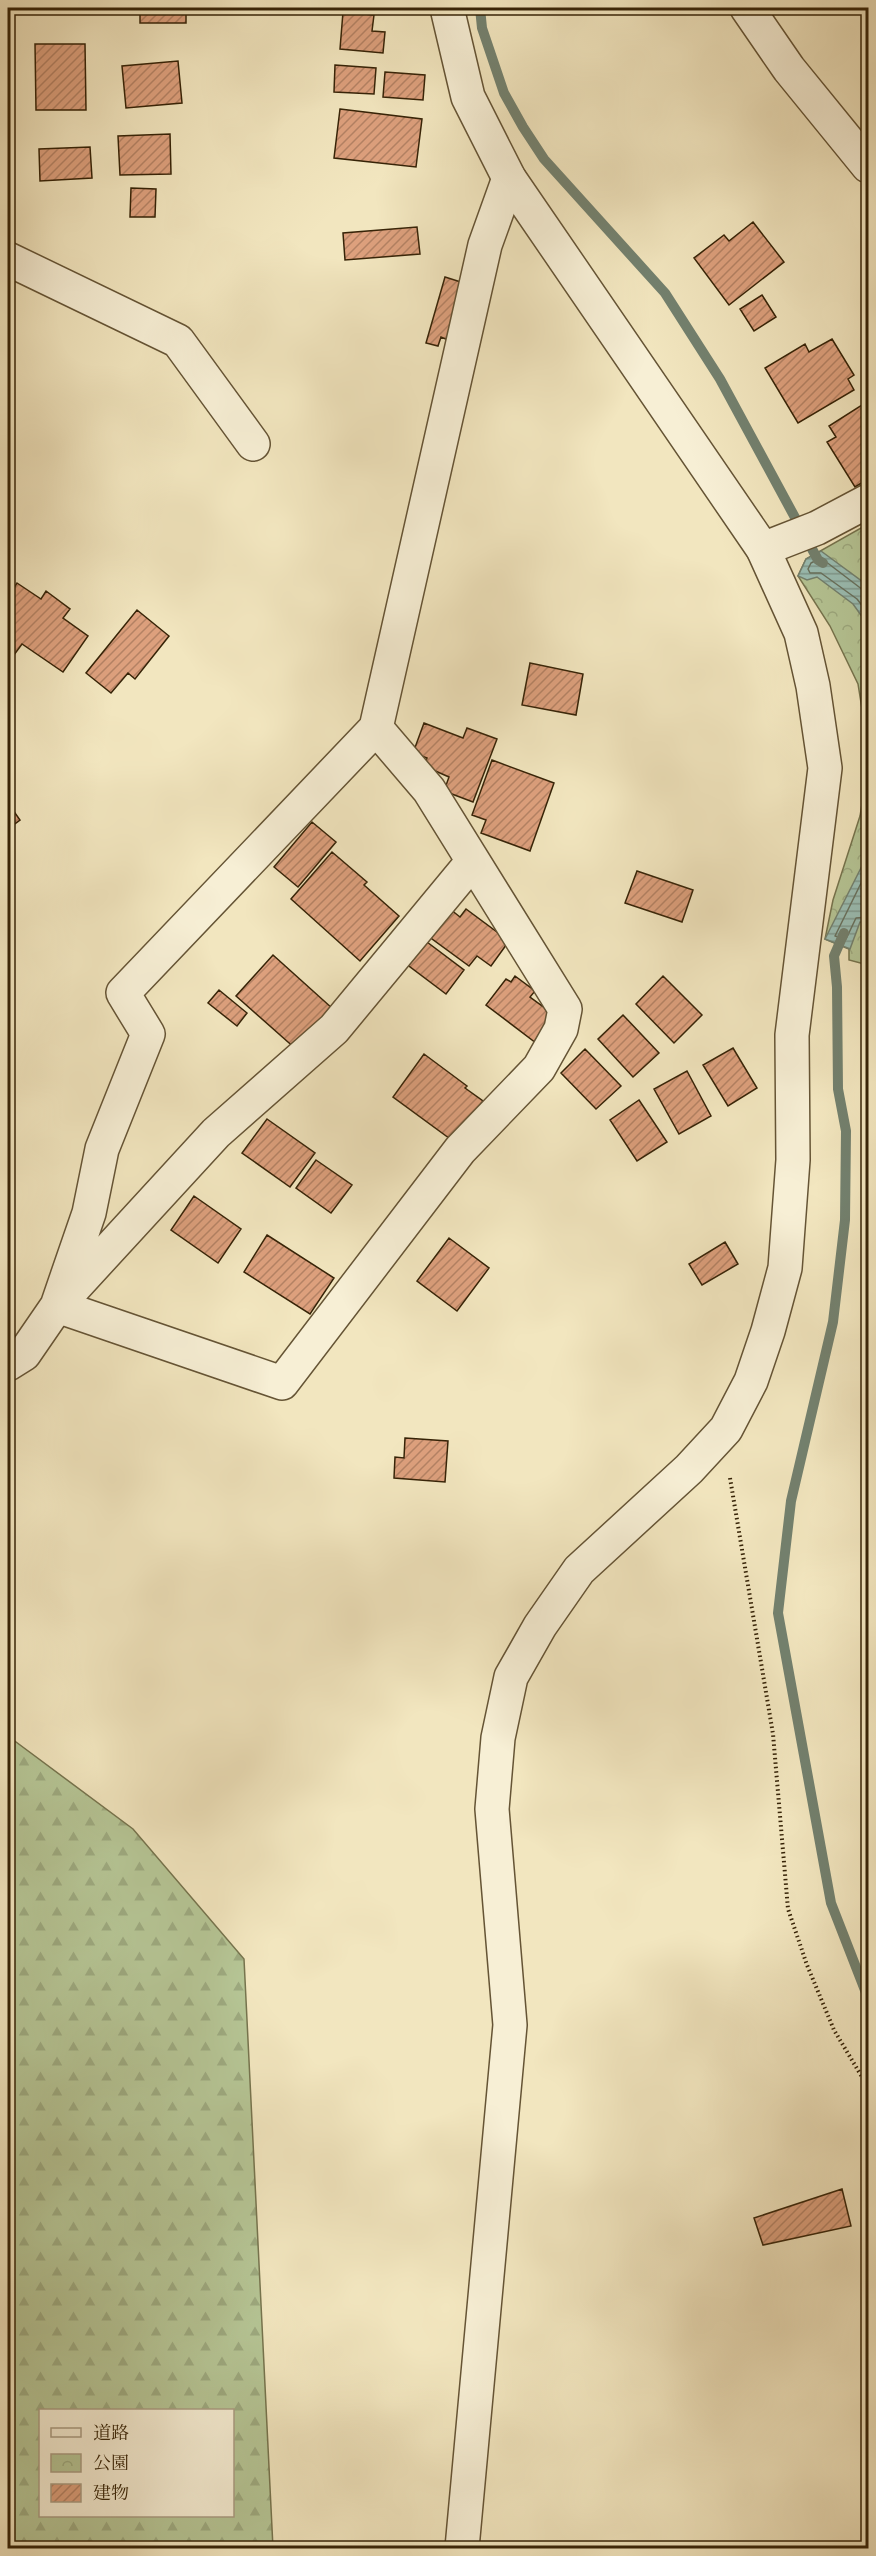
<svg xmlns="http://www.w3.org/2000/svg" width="876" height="2556" font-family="'Gentium Book Plus','Noto Serif JP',serif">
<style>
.forest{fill:url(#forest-firs);stroke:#76744e;stroke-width:1.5;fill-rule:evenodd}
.park{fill:url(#park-crowns);stroke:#76744e;stroke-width:1.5}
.water{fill:url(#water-rules);stroke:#73816f;stroke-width:1.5}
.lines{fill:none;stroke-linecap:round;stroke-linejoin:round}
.shore{stroke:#68715e;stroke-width:1.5}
.stream{stroke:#73816f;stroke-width:10}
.building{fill:url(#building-hatch);stroke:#362307;stroke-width:1.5}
.minor-casing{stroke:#655435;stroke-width:36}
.tertiary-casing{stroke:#655435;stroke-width:36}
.path{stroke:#362307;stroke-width:4;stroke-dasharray:1.5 3;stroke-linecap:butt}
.minor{stroke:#f7efd5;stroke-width:33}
.tertiary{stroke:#f7efd5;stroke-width:33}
</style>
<defs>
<pattern id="forest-firs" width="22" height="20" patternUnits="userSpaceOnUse" patternTransform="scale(1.5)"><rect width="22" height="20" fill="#b6c696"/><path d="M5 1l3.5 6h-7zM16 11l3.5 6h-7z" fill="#9daa80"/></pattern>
<pattern id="park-crowns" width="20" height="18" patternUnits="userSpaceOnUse" patternTransform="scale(1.5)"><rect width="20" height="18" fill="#b6c696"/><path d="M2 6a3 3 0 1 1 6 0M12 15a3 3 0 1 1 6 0" fill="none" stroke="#9daa80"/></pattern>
<pattern id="water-rules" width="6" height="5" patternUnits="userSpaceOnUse" patternTransform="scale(1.5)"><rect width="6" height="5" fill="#9bbfb5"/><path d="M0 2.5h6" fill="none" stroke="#7f9b91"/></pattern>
<pattern id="building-hatch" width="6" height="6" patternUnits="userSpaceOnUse" patternTransform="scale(1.5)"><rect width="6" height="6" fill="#dda07d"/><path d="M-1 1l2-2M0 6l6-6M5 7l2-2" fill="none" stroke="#b48264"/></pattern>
</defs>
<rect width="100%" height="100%" fill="#f2e6bf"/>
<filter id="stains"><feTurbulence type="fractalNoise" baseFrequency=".00333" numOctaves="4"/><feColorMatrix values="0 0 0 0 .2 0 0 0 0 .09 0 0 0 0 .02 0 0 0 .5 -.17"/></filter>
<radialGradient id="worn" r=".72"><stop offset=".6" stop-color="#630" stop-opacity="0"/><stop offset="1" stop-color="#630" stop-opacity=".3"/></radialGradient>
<path class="forest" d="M8,1736l125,93 111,130 29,589h-265zM40,2410h192v106h-192z"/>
<path class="park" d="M868,524v441l-19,-5v-11l-24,-10 8,-39 27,-84 6,-36 1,-40 -9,-56 -28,-58 -32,-50 8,-17z"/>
<path class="water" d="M821,551l46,34 1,40 -15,-21 -36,-27 -10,3 -9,-4 8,-17z
M868,854v69l-8,-1 -10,27 -25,-10z"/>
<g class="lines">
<path class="shore" d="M868,591l-5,-1 -42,-32 -10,5 -3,6 2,4h11l36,26 11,14
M868,869l-33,67 11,3 10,-21 12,-1"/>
<path class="stream" d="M480,8l2,20 22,65 19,34 21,32 121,134 55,86 98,181 5,3
M844,933l-10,23 3,31 1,102 8,42 -1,89 -12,102 -42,179 -13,112 53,290 37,95"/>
</g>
<path class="building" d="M140,8h46v15h-46z
M343,12l31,3 -2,16 13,1 -2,21 -43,-4z
M35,44h50l1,66h-50z
M178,61l4,42 -56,5 -4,-42z
M335,65l41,3 -2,26 -40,-2z
M385,72l40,3 -2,25 -40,-3z
M340,109l82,10 -6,48 -82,-9z
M170,134l1,40 -51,1 -2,-39z
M90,147l2,31 -52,3 -1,-32z
M131,188l25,1 -1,28h-25z
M753,222l31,40 -55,43 -35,-47 30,-23 5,6z
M417,227l3,27 -75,6 -2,-27z
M445,277l19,6 -16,57 -7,-3 -3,9 -12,-3z
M762,295l14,22 -22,14 -14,-22z
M832,339l22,36 -6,4 6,11 -56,33 -33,-55 40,-24 4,8z
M865,403l3,6v70l-13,8 -28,-45 9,-5 -7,-11z
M17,583l24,16 5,-8 24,18 -7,9 25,18 -25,36 -41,-28 -8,11 -6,-5v-53z
M137,610l32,26 -34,43 -7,-6 -17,20 -25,-20z
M530,663l53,11 -7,41 -54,-10z
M424,723l39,15 4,-10 30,11 -24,63 -29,-11 5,-14 -25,-11 3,-8 -14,-5z
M492,760l62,23 -24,68 -49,-18 5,-13 -14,-5z
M8,803l12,17 -12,9z
M312,822l24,20 -38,45 -24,-20z
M332,852l35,30 -3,3 35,31 -39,45 -69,-62z
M637,871l56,19 -11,32 -57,-19z
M445,905l15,12 6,-8 43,32 -18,25 -14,-10 -8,10 -45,-33z
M419,936l45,34 -18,24 -45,-34z
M273,955l60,54 -36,41 -61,-54z
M515,976l20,15 -5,6 27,20 -21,26 -50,-38 20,-26 5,3z
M663,976l39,39 -28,28 -38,-39z
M219,990l28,23 -10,13 -29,-23z
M623,1015l36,38 -26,24 -35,-38z
M733,1048l24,40 -29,18 -25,-41z
M585,1049l36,37 -25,23 -35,-36z
M424,1054l43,32 -2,2 18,13 -30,40 -60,-44z
M687,1071l24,45 -32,18 -25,-45z
M639,1100l28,42 -30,19 -27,-41z
M267,1119l48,34 -25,34 -48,-34z
M316,1160l36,25 -21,28 -35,-25z
M194,1196l47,33 -23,34 -47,-33z
M267,1235l67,43 -24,36 -66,-42z
M449,1238l40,30 -32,43 -40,-30z
M725,1242l13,22 -36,21 -13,-21z
M405,1438l43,3 -3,41 -51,-4 1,-21 9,1z
M842,2189l9,37 -88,19 -9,-27z"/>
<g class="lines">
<g class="minor-casing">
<path id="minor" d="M747,8l42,61 79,97
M8,259l170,82 75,103
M763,549l54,-21 51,-27
M376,728l53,62 136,219 -4,20 -22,39 -79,82 -178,233 -225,-77 159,-173 118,-104 139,-168
M8,1364l16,-10 33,-48 32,-93 13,-64 46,-115 -25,-41 253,-265 109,-483 24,-67"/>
</g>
<g class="tertiary-casing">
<path id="tertiary" d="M447,8l21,89 41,81 254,371 38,84 12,53 12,82 -33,267 1,125 -8,108 -17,63 -17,50 -25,48 -37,40 -110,101 -39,56 -29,51 -13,61 -6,71 18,216 -48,523"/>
</g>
<path class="path" d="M730,1478l43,256 15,175 19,56 27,65 34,57"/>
<use href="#minor" class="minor"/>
<use href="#tertiary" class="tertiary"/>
</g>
<rect width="876" height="2556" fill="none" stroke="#f2e6bf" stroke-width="30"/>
<rect x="9" y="9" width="858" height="2538" fill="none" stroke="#362307" stroke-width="3"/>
<rect x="15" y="15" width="846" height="2526" fill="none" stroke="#362307" stroke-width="1.5"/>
<rect x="39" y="2409" width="195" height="108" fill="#f7efd5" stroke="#aa9d83" stroke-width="1.5"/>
<rect x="51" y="2428" width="30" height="9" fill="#f7efd5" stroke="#aa9d83" stroke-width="1.5"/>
<text x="93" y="2439" font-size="18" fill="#362307">道路</text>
<rect x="51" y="2454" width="30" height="18" fill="url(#park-crowns)" stroke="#aa9d83" stroke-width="1.5"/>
<text x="93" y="2469" font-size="18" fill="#362307">公園</text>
<rect x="51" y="2484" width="30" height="18" fill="url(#building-hatch)" stroke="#aa9d83" stroke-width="1.5"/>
<text x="93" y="2499" font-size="18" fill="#362307">建物</text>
<rect width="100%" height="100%" filter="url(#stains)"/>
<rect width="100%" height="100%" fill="url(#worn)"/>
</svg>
